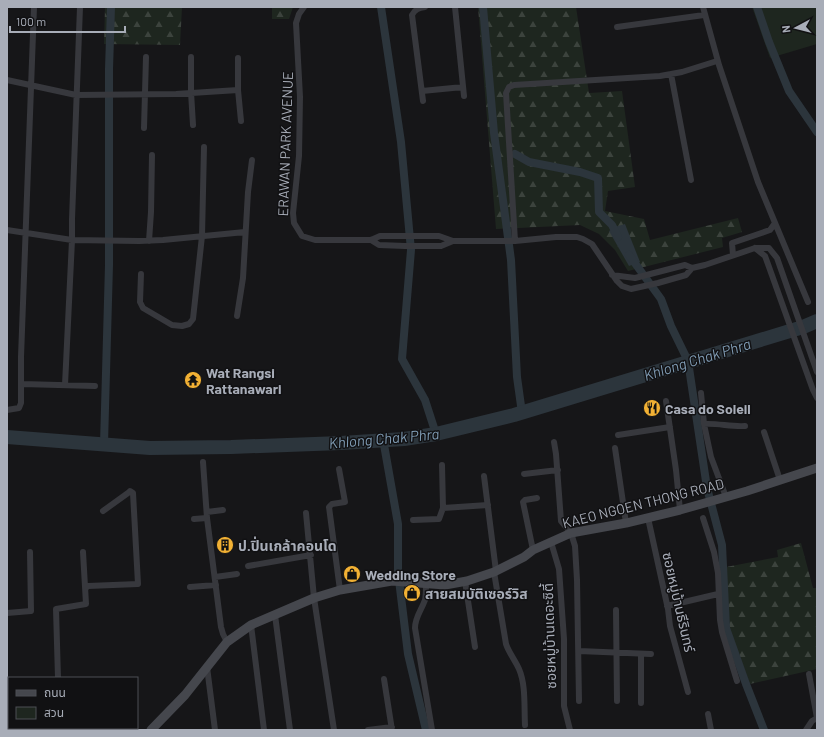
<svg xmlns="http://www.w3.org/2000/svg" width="824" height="737" font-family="Barlow,'Noto Sans Thai',sans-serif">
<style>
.green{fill:#1e261f}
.forest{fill:url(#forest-firs)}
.water{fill:#2c353c}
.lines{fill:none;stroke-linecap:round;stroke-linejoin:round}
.canal{stroke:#2c353c;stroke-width:8}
.river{stroke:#2c353c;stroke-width:14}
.street{stroke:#37383d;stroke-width:6}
.secondary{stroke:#45474d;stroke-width:9}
.labels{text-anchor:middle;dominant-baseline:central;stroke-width:3;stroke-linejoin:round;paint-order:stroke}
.street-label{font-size:14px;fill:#a8adb8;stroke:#111113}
.poi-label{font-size:14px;font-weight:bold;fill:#a8adb8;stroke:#111113;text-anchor:start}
.water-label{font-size:15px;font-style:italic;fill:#7f9bb3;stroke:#111113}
</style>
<defs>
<pattern id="forest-firs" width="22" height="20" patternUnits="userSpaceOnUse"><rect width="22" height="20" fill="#1e261f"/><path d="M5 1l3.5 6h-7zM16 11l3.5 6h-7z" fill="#3c433d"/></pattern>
</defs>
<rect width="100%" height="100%" fill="#161618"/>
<path class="green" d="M752,7h65v37l-47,14z"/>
<path class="forest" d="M105,7h77l-2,38 -76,-1z
M272,7h21l-4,12h-17z
M478,7h98l13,86 33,-2 13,96 -27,4 -3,20 39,8 6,21 88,-22 4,14 -20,6 1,9 -95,24 -13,-21 -16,-16 -19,-9 -84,4z
M801,543l12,45h4v81l-67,15 -21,-56 -3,-61 52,-10 -1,-7z"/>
<path class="water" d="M625,224l15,38 -11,4 -20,-35 9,-5z"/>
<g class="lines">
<path class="canal" d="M381,7l20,135 10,108 -9,109 23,41 11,34
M483,7l11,126 17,127 6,117 5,36
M757,7l12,35 20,49 28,41
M515,154l14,8 51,10 18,6 1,34 13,13 6,12
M629,255l32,44 10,27 17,35 19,127 15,57 4,83 20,56 18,46
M383,439l15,85v48l10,82 18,76
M104,444l5,-179v-196l2,-62"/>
<path class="river" d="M7,437l143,11 81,-1 110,-4 63,-4 32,-5 78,-19 289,-88 14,-6"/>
<path class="street" d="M304,7l-5,7 -3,9 4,74 -1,59 -6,57 1,10 8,13 13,4h56l9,-4h59l14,5h62l41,-4h21l6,2 9,5 25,37 5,5 9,3 27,-6 28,-8 6,-7
M455,7l9,89
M703,7l16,58 39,117 50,120
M617,27l87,-12
M191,57v35l2,33
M238,58v32l3,31
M671,74l20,106
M7,80l69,15 100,-1 62,-4
M422,91l41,-4
M423,101l-11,-86c3,-6 7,-7 13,-8
M144,128l2,-71
M7,230l65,10 67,1 24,-1 82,-8
M371,240l8,5 26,1h36l12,-5
M149,241l2,-29 1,-57
M515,241l-9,-148 3,-6 5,-2 146,-9 22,-4 35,-11
M755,248l10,8 4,11 44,123 4,8
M733,255l-1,-12 38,-13 5,-7
M141,274l-1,28 3,6 29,17 10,1 7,-2 4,-5 9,-83 2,-89
M612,275l23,3 50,-13 7,3 13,-3 50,-17h14l8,10 40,114
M237,316l6,-38 5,-86 4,-32
M22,384l73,2
M65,385l7,-145v-21l8,-212
M701,393l3,31 7,33 15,40
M666,401l10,69 4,40
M7,410l12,-2 2,-5v-46l13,-350
M704,424c14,-1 27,3 41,2
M764,432l16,48
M618,435l52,-8
M554,442l2,12 5,67 10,12 4,13 2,34 2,121
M615,448l11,75
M203,462l4,56 14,109 2,7 4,8
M339,469l6,33 -13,2 -3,3 11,83
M524,474l34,-4
M484,476l12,95
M443,508l45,-3
M207,512l16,-2
M306,513l8,85 20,132
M648,518l20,91 2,17 18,66
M703,518l11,34 4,21 2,47 2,12 15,49
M194,519l13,-1
M413,520l26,-1 4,-11 -1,-43
M551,542l8,27 5,70v67l6,24
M533,550l-10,-48 2,-2 12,-2
M248,566l63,-11
M494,572l12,72c3,9 9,16 13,25 7,16 5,38 6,56
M215,577l22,-3
M465,581l10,66
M426,584c0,6 0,11 -1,16 -4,11 -10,17 -10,28l17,102
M190,587l26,-2
M86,588l2,-2 50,-2 -5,-91 -3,-2 -2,2 -25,18
M667,606l51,-12
M616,610l1,91
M7,613l24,-2 -1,-59
M275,615l15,115
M251,625l13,105
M579,651l72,3
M207,667l8,63
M809,674l8,44
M58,678l-2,-69 30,-5 -3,-52
M384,679l8,51
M641,703v-49
M708,714l3,16
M59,728v2
M368,730l24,-3
M806,730l6,-9 5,-3"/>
<path class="secondary" d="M151,730l34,-35 42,-53 24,-17 63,-27 26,-8 52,-9 53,4 22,-4 27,-9 30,-15 9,-7 38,-17 55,-10 54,-13 67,-19 70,-23"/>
</g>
<defs>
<g id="temple-disc" transform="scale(0.9)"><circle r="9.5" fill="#f2b134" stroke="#111113"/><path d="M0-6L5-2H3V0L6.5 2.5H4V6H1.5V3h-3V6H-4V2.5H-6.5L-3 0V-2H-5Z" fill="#111"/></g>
<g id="restaurant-disc" transform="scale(0.9)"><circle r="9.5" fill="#f2b134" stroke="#111113"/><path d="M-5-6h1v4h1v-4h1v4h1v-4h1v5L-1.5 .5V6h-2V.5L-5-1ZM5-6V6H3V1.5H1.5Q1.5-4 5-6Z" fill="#111"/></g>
<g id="building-disc" transform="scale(0.9)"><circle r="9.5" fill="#f2b134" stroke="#111113"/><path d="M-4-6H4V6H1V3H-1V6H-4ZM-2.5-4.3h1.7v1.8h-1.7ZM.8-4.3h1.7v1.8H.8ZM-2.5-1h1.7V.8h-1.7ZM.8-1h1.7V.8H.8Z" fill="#111"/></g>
<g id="shop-disc" transform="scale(0.9)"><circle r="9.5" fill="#f2b134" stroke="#111113"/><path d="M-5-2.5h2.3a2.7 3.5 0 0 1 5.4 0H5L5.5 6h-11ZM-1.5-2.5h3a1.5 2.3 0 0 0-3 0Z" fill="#111"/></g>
</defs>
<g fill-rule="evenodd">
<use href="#temple-disc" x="193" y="380"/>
<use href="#restaurant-disc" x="652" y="408"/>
<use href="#building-disc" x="225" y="545"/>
<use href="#shop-disc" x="352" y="574"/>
<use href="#shop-disc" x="412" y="593"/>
</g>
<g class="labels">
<g class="street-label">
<text transform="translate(285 144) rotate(-88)">ERAWAN PARK AVENUE</text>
<text transform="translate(643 503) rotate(-14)">KAEO NGOEN THONG ROAD</text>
<text transform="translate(679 602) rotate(77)">ซอยหมู่บ้านธีรินทร์</text>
<text transform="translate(549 636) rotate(-92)">ซอยหมู่บ้านเดอะซิตี้</text>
</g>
<g class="poi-label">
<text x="206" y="372">Wat Rangsi<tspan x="206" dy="16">Rattanawari</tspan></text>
<text x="665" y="408">Casa do Soleil</text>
<text x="238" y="545">ป.ปิ่นเกล้าคอนโด</text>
<text x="365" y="574">Wedding Store</text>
<text x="425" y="593">สายสมบัติเซอร์วิส</text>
</g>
<g class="water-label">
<text transform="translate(697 359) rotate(-17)">Khlong Chak Phra</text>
<text transform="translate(384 438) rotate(-5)">Khlong Chak Phra</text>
</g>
</g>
<rect width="824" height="737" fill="none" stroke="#a8adb8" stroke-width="16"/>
<rect x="8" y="677" width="130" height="52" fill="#111113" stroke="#4d4f55"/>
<rect x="16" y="690" width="20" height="6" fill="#45474d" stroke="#4d4f55"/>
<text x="44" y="697" font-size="12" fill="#a8adb8">ถนน</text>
<rect x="16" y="707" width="20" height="12" fill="#1e261f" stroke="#4d4f55"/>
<text x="44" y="717" font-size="12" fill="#a8adb8">สวน</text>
<g transform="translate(796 28) rotate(263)" stroke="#111113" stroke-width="3" paint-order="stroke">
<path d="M0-3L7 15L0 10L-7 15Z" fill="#a8adb8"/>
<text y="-6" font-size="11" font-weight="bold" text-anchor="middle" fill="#a8adb8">N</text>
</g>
<path d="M10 26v6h115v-6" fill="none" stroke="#a8adb8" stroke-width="2"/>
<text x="16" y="26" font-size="12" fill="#a8adb8" stroke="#111113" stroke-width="3" paint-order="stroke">100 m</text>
</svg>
